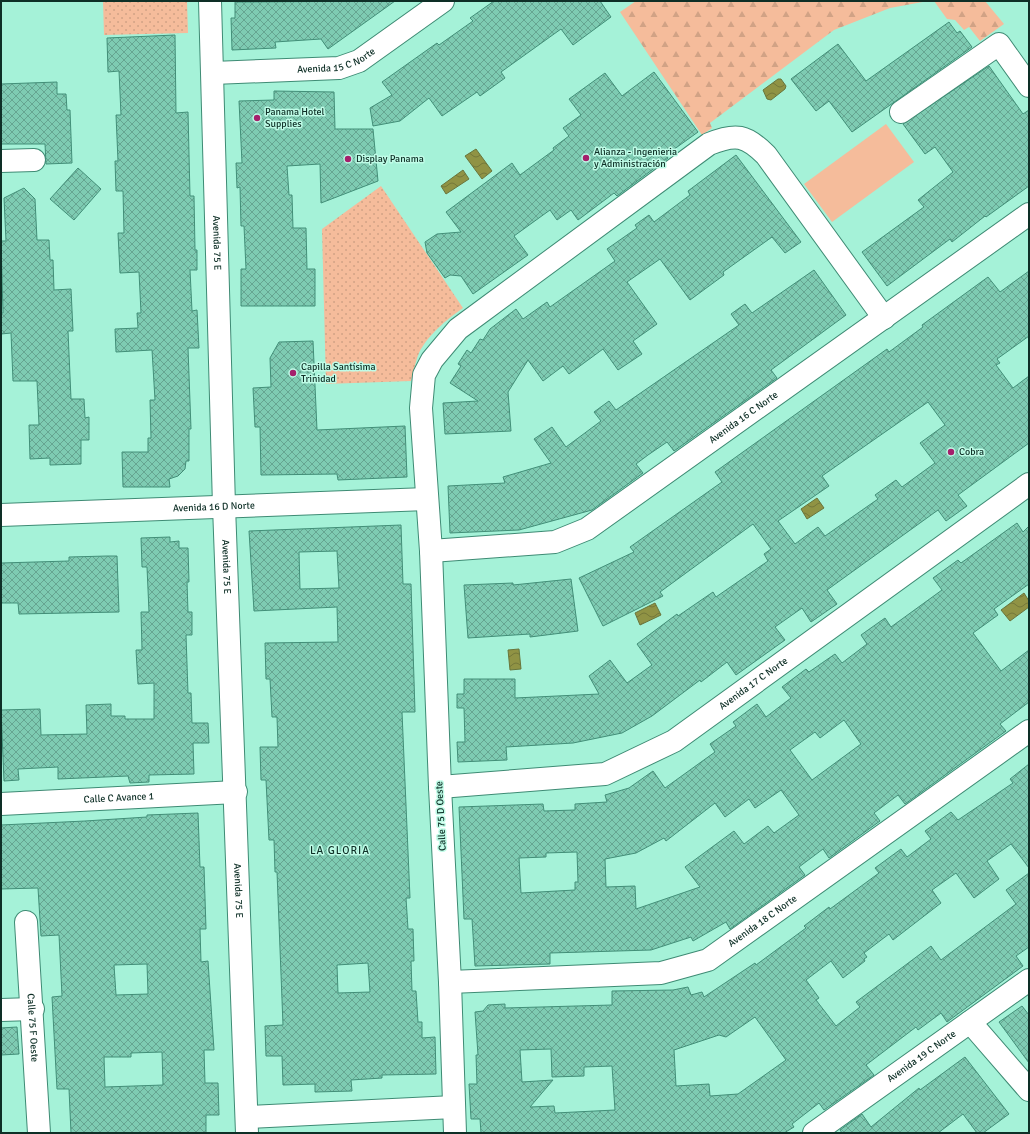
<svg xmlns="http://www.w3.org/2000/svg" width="1030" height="1134" font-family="Signika,sans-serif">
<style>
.grass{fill:url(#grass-dots)}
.forest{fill:url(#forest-firs)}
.park{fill:#f5bc9b}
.water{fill:url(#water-waves);stroke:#69753b}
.building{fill:url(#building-cross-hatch);stroke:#428f78;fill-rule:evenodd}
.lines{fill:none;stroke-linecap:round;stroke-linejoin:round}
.minor-casing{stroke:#3e8b74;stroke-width:24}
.minor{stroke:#fff;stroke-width:22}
.poi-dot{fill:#a5206c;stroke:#bffce7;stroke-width:1.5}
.labels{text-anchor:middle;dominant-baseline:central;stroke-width:3;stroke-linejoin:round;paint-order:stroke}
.street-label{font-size:10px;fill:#0e2f26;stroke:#bffce7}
.poi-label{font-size:10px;fill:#0e2f26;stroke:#bffce7;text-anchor:start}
.neighbourhood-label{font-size:11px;letter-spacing:1px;fill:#0e2f26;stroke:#bffce7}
</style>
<defs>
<pattern id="grass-dots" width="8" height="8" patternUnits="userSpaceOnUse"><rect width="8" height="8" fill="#f5bc9b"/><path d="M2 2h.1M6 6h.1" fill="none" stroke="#d1a285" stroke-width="1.8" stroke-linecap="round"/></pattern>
<pattern id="forest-firs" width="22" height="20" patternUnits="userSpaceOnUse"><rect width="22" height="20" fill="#f5bc9b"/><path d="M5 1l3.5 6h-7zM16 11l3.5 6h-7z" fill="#d1a285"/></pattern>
<pattern id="water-waves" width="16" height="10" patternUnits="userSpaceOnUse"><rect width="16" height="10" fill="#909344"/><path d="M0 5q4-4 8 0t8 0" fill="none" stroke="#747839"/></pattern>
<pattern id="building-cross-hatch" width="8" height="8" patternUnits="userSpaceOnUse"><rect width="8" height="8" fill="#7ecbb2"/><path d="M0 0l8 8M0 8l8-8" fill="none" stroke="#66a591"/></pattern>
</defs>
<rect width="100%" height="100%" fill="#a5f2d8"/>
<path class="grass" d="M103,1h84l1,32 -84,2z
M381,186l82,122c-16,11 -36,28 -44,45 -4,9 -5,19 -8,28l-85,3 -4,-155z"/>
<path class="forest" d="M636,1h292l-38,7 -56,22 -124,93 2,5 -10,7 -82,-123z
M934,1h51l19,23 -24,17 -11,-14 -5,3 -9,-10 -8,-1z"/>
<path class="park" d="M886,124l28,38 -82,60 -28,-38z"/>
<path class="water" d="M778,79h3l5,7 -1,3 -14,11 -4,-1 -4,-9z
M476,149l16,22 -10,8 -17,-23z
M463,170l6,9 -23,15 -5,-8z
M817,498l7,10 -17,11 -6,-10z
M1024,593l5,8v6l-19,14 -9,-11z
M655,603l6,12 -21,10 -5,-12z
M519,649l2,20 -11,1 -2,-20z"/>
<path class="building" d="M395,1l-67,48 -7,-10 -46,3 1,6 -44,2 -1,-32h4v-16z
M494,1h106l11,16 -38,28 -12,-16 -60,43 4,6 -25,18 -3,-4 -35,24 -13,-18 -29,23 -27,5 -3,-18 22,-13 -10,-13 55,-39 2,2 34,-24 -3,-3z
M949,22l8,11 3,-2 12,16 -120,85 -23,-31 -13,10 -25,-32 47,-35 28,37z
M175,35l1,78 12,-1 2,84h4l1,54h2v20h-7l2,41 5,-1 2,38h-11l3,81h-2v32h-3l-1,8 -7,7 -9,3 1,8h-47l-1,-35h26v-14h3l-1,-38h5l-3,-50 -36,2 -1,-23 23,-1 -1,-15h4l-2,-41 -19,1 -2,-40h6l-1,-42h-7l-1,-30h3l-2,-46h5l-2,-44 -11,1 -1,-34z
M989,66l34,48 6,-4v76l-43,31 -1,-1 -33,26 -2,-3 -63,47 -25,-34 62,-45 -6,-7 35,-28 -18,-25 -10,7 -22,-30z
M654,72l44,60 -32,23 2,3 -51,38 -3,-3 -36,27 -7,-10 -14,10 -7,-10 -36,26 14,19 -55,39 -12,-18 -11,-1 -5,3 -18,-25 -2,-11 12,-8 24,-2 -15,-20 66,-49 8,12 34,-25 -1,-2 16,-12 -6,-8 18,-13 -12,-16 36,-26 17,23z
M57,82v12h9l1,16h3l2,53 -26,1 -1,-20h-44v-60z
M274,91l60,1 1,37h38l5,52 -57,22 -1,-39 -33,2 2,29h3l1,33h13l1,41h8v37h-74v-37h5l-2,-43h-3l-1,-39 -3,1 -1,-25h6l-3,-62 35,-1z
M736,155l65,87 -16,11 -13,-16 -49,35 1,3 -34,25 -30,-41 -33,23 30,42 -24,17 9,13 -24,16 -15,-21 -34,25 -6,-8 -20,15 -15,-21 -20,32 3,39 -66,3 -2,-31 35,-2 -28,-18 11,-17 -3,-2 9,-14 4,3 9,-14 3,1 7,-11 26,-20 7,10 24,-17 3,5 65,-46 -8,-12 30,-21 -2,-3 14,-10 5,7 36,-27 -2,-4z
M78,168l23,21 -27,31 -24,-21z
M24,188l11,11 2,41h12l1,20h3l1,30 17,-1 2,42h-5l3,68h13l1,19 4,-1v23h-8v24l-31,1v-7l-20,1 -1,-34h10l-2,-44h-24l-2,-48 -10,1v-21h2l-2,-72h5l-2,-43z
M814,270l32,45 -75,55 6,8 -103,73 -7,-9 -19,13 -12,9 7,9 -51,37 -73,20 -69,3 -2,-47 57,-3 -2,-6 48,-14 -17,-24 18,-12 14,20 35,-26 -7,-9 15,-11 7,9 123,-85 -8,-11 14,-10 7,9z
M1029,271v65l-32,23 3,4 -4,2 17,23 16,-12v67l-71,52 9,11 -21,15 -8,-11 -111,80 10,14 -26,18 -9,-14 -27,19 10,13 -49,35 -9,-13 -26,20 -1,-2 -48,36 -30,17 -49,10 -67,4 1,13 -49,2 -1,-20h8l-1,-34h-7v-14h7v-15h51v19l84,-4 -10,-18 21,-16 17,23 25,-18 -15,-21 40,-30 1,2 35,-24 3,5 52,-36 -4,-7 7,-5 -18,-25 -93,68 3,4 -60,30 -24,-48 55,-26 -4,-5 92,-65 -7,-10 172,-123 2,3 34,-25 -1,-2 66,-48 12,15zM928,402l17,23 -25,18 15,20 -33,24 -6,-7 -21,15 3,4 -53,37 -7,-9 -23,17 -17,-23 51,-35 -7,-10z
M313,341l4,89 88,-4 2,51 -69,3 -1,-6 -76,1 -1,-48h-5l-2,-39 18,-1 -1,-29 9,-16z
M1017,523l6,9 6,-6v58l-35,25 4,6 -25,18 28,38 28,-21v52l-29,22 6,7 -101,73 -7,-9 -24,18 6,8 -51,37 -6,-9 -24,18 6,8 -75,54 -4,-7 -33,19 -2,-4 -40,13 -101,3v11l-75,2 -3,-47h-8l-5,-112 84,-3 1,7 31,-1v-6l32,-2 -2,-7 24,-7 24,-17 12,17 50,-36 -5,-8 26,-18 -3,-4 24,-18 9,13 25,-19 -9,-11 24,-18 3,3 26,-18 7,9 25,-19 -6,-9 24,-17 6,9 51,-37 -9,-12 25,-18 3,3zM844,720l17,24 -49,36 -22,-30 25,-18 5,6zM781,790l18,25 -25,18 -6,-7 -24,18 -10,-13 -49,36 15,20 -64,22 -1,-23 -29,1 -1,-28 31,-6 28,-15 2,3 49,-38 10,14 24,-18 6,9zM577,852l1,30h-3v8l-54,3 -2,-35 27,-1v-4z
M401,525l2,59h8l4,128h-13l8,186h-4l2,31h5l1,32h-3l1,30h4l2,31h4v16l13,-1 1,37 -54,1v3l-31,2 1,11 -37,1v-8l-32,1 -1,-29h-16l-1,-30 18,-1 -6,-153h-2l-1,-32h-5l-3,-60h-5l-1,-33h18l-1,-30h-5l-2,-38h-4l-1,-36 73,-1 -1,-35 -83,4 -5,-80zM337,551l2,37 -39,1 -1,-37zM368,963l2,29 -32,1 -1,-28z
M170,537v5l9,-1v7h9l1,34h-2l1,30h4v23h-6l2,58h3l1,30h16l1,20h-16l1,31 -45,1v7l-19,1 -2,-7 -70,3v-12l-40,2 1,11 -15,1 -3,-71 39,-1 1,26 46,-1 -1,-29 25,-1v12h14v3h29v-36l-16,1 -2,-34h6l-1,-38h8l-2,-45h-5l-1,-29z
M107,556h10l2,56 -100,2 -1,-11h-17v-40l68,-2v-4z
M571,579l7,52 -48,6v-3l-62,4 -4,-53 49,-2v2z
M1029,764v104l-18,-24 -24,17 12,18 -25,19 -18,-25 -24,17 9,13 -48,37 -4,-6 -25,19 3,4 -3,2 1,2 -22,17 -12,-17 -25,19 13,18 -3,2 20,26 24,-19 -4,-5 75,-56 10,14 75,-56 -10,-14 23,-17v74l-13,9 7,10 -76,56 -6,-9 -23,17 -2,-3 -50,38 8,10 -50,35 -5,-7 -27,21 2,3 -10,6h-303l-1,-14h-9l-2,-35h8l-1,-29h2l-3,-43 8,-1 5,-6 17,-1v4l107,-3v-14l61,-1 15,-3 3,8 11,-3 2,5 51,-34 1,2 50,-37 -2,-2 25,-19 1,2 49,-36 -4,-5 26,-19 6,8 24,-18 -6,-8 26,-19 7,8 55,-37 -3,-4zM755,1017l31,43 -48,34 -28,2 -1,-12 -33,2 -2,-36 45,-15 7,2zM551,1049l1,28 32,-1v-9l28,-1 3,44 -60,3 -1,-7 -24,1 23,-27 -31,2 -2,-32z
M198,813l2,54h4l2,62h-6l1,33 7,-1 6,89h-10l1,33h13l1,32h-13v18h-135l-2,-44h-12l-5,-92 10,-1 -3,-61 -18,1 -3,-48 -37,1v-64l84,-4 62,-4v-2zM147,964l1,30 -32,1 -2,-30zM162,1052l1,33 -58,2 -1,-30h27v-4z
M1022,1006l7,9v48l-30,-41z
M17,1027l2,27 -18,1v-27z
M965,1057l44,57 -26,19h-6l-14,-19 -25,19h-96l-2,-3 22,-16 9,13 48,-39 1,2z"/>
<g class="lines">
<g class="minor-casing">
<g id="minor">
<path id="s1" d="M210,1l14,505 23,627"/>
<path id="s2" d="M213,73l126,-5 20,-7 84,-60"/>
<path d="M901,112l98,-68 30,42"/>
<path d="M1,161l33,-1"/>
<path id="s3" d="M1,515l426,-16"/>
<path id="s4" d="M431,551l124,-9 32,-13 442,-315"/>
<path id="s5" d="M440,787l165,-13 69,-33 355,-257"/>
<path id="s6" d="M1,804l235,-12"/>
<path id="s7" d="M26,922l13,211"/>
<path id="s8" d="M450,982l211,-9 47,-13 321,-229"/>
<path d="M1,1010l32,-1"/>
<path d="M970,1022l59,68"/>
<path d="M247,1117l207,-10"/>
<path d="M455,1133l-5,-151 -10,-195 -9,-236 -10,-143 3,-33 8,-15 26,-31 251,-185c27,-11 37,-9 57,11l118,163"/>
<path id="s9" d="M814,1133l215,-153"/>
</g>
</g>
<use href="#minor" class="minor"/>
</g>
<g class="poi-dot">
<circle cx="257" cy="118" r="4"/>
<circle cx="586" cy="158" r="4"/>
<circle cx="348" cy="159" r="4"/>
<circle cx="293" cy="373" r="4"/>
<circle cx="951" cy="452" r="4"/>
</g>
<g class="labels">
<g class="street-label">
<text stroke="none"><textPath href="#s2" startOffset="125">Avenida 15 C Norte</textPath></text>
<text stroke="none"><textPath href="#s1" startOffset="242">Avenida 75 E</textPath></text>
<text stroke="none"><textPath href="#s4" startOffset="351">Avenida 16 C Norte</textPath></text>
<text stroke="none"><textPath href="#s3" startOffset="213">Avenida 16 D Norte</textPath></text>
<text stroke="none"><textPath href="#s1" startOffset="566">Avenida 75 E</textPath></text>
<text stroke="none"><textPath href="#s5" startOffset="340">Avenida 17 C Norte</textPath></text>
<text stroke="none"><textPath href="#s6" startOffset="118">Calle C Avance 1</textPath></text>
<text transform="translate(441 816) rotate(-93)">Calle 75 D Oeste</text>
<text stroke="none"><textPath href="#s1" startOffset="890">Avenida 75 E</textPath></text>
<text stroke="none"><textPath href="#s8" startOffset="327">Avenida 18 C Norte</textPath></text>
<text stroke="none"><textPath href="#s7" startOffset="106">Calle 75 F Oeste</textPath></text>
<text stroke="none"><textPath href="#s9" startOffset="132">Avenida 19 C Norte</textPath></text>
</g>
<g class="poi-label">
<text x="265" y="112">Panama Hotel<tspan x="265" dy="12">Supplies</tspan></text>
<text x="594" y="152">Alianza - Ingenieria<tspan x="594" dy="12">y Administración</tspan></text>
<text x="356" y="159">Display Panama</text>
<text x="301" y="367">Capilla Santísima<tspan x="301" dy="12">Trinidad</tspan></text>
<text x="959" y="452">Cobra</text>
</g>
<g class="neighbourhood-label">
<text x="340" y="850">LA GLORIA</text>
</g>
</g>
<rect width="1030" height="1134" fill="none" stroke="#0e2f26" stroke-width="4"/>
</svg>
